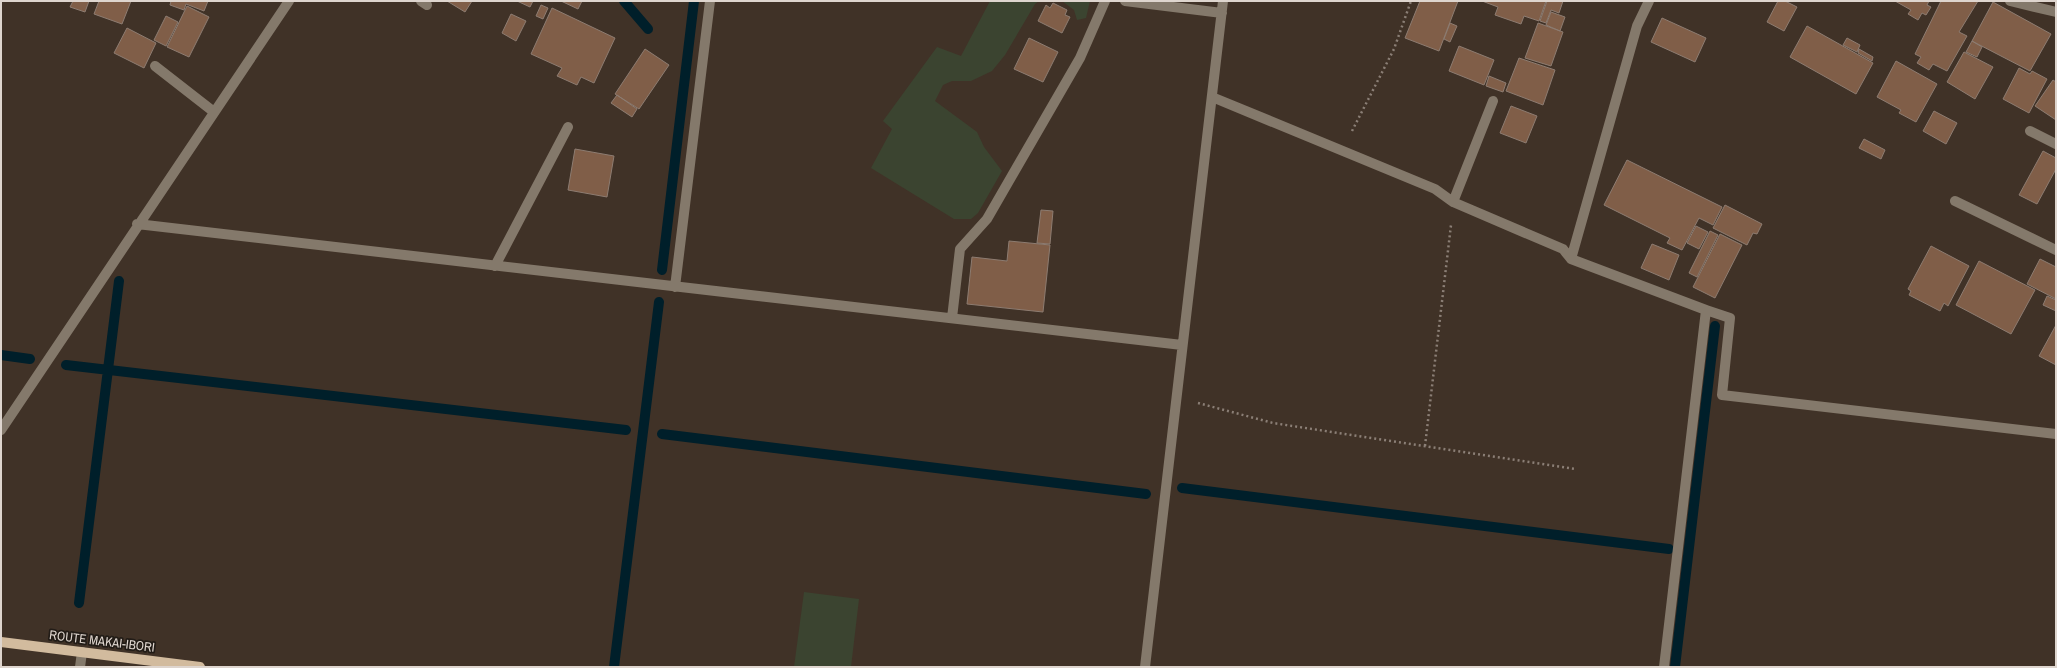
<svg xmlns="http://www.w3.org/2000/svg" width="2057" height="668" font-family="'Archivo Narrow',sans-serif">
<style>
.green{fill:#3b4430}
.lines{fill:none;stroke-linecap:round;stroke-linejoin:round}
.stream{stroke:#001f2a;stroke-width:10}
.building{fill:#805e48;stroke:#8d7c71}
.path{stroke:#8b7f76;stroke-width:2.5;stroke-dasharray:2 3;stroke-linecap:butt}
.minor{stroke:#84796b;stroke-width:10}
.major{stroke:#d2bb9e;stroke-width:10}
.labels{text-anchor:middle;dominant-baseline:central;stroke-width:3.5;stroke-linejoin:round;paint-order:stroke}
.street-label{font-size:13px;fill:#ded5ce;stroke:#221c17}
</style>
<rect width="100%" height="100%" fill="#403227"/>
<path class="green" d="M990,1h49l-4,3 -30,51 -13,16 -21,10h-19l-9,4 -8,16 42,31 7,15 18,24 -24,42 -7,6h-17l-83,-51 21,-39 -9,-8 54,-74 24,9z
M1062,1h28l-4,17 -9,2 -3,-10z
M804,592l55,7 -8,68h-57z"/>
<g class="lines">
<path class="stream" d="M624,1l24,28
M662,270l32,-269
M1,355l29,4
M66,365l560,65
M662,434l484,60
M1182,488l487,61
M79,603l40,-322
M614,667l45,-365
M1675,667l40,-341"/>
</g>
<path class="building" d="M73,1h16l-4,11 -15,-5z
M99,1h32l-9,23 -28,-10z
M171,1h37l-4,10 -18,-7 -2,6 -14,-5z
M447,1h25l-7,11z
M517,1h16l-3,6z
M561,1h21l-4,8z
M1420,1h38l-19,50 -34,-13z
M1482,1h64l-7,20 -15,-5 -3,8 -26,-9 3,-8z
M1547,1h16l-4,12 -8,-3 -5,13 -6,-2z
M1778,1h7l12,6 -13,24 -17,-9z
M1895,1h34l-2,4 4,2 -5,8 -4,-2 -4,7 -10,-6 3,-4z
M1941,1h37l-19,31 8,4 -20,35 -14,-7 -4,6 -12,-7 4,-6 -6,-3z
M1993,2l58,32 -21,37 -58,-30z
M1053,3l14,7 -2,5 5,2 -8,16 -24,-12 8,-16 4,3z
M541,5l7,3 -5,11 -7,-3z
M187,6l22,11 -20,40 -22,-10z
M552,8l63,30 -21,45 -13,-6 -4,8 -20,-9 5,-8 -31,-14z
M1551,12l14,5 -5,14 -14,-6z
M511,14l15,7 -10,20 -14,-8z
M166,16l12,6 -12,24 -12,-6z
M1662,18l44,20 -11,24 -44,-20z
M1450,23l7,3 -7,16 -6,-3z
M1538,23l25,9 -12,34 -26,-8z
M1807,26l66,37 -17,31 -66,-37z
M127,28l29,15 -12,25 -30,-15z
M1029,38l29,14 -15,30 -29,-13z
M1847,38l13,7 -3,7 -14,-7z
M1972,41l10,6 -5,10 -11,-5z
M1459,46l35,14 -10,25 -35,-14z
M645,49l24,16 -30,44 -24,-15z
M1859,49l14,8 -1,4 -14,-8z
M1964,52l29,15 -18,32 -28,-17z
M1519,58l36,12 -12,35 -37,-14z
M1896,61l41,23 -21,38 -17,-9 2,-3 -24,-13z
M2019,68l11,6 2,-3 15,8 -18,34 -26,-14z
M1489,76l17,7 -3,9 -17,-6z
M2053,80l3,2v38l-21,-14z
M617,95l20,14 -5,8 -21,-14z
M1511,106l26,10 -11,27 -26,-10z
M1934,111l23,12 -11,21 -23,-13z
M1864,139l21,11 -4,9 -22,-11z
M575,149l39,7 -7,41 -39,-7z
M2043,151l13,7v11l-19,35 -18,-9z
M1627,160l95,47 -9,18 -14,-7 -17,32 -15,-7 3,-5 -66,-33z
M1725,205l37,19 -5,10 -4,-1 -6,12 -34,-17z
M1041,210l12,1 -3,33 -13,-1z
M1696,226l12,6 -9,17 -12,-6z
M1710,231l8,4 -21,42 -8,-4z
M1720,234l22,11 -27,53 -22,-11z
M1009,241l41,4 -7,67 -76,-8 5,-47 35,4z
M1652,244l27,11 -10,25 -28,-12z
M1931,246l38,20 -21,40 -4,-3 -4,8 -31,-16 2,-4 -3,-2z
M2040,259l16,8v32l-29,-15z
M1979,261l56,29 -24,44 -55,-29z
M2047,296l9,4v11l-13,-6z
M2056,325v40l-17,-9z"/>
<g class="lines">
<path class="path" d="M1352,131l42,-82 17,-48
M1198,403l75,20 302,46
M1425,446l26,-221"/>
<path class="minor" d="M421,1l6,4
M1125,1l97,12
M2010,1l46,11
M155,66l59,46
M1212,97l223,92 18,13 110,47 8,10 135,51 -42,357
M2030,131l26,13
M1955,201l101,49
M1453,202l40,-101
M137,224l1045,121
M1571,259l66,-233 12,-25
M495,266l73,-139
M675,287l35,-286
M1706,310l24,8 -8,77 334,39
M952,318l8,-69 27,-30 93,-161 25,-57
M1,430l288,-429
M80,667l2,-15
M1145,667l78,-666"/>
<path class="major" d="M1,642l199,25"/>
</g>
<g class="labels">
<g class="street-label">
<text transform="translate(102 641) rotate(7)">ROUTE MAKAI-IBORI</text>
</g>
</g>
<rect width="2057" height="668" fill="none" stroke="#ded5ce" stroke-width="4"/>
</svg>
